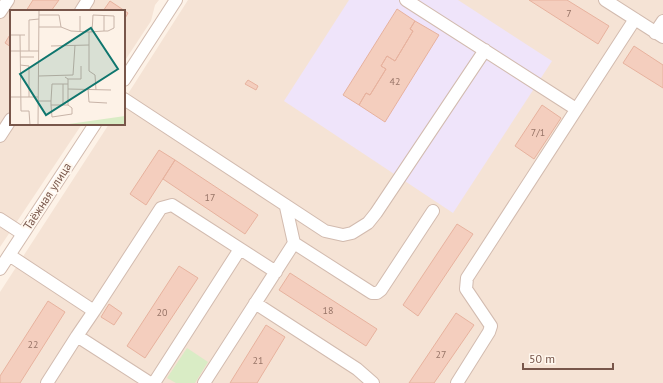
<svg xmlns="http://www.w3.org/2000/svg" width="663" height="383" font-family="'PT Sans',sans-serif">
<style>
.residential{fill:#f5e3d5}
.education{fill:#efe4fa}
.green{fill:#d9ecc5}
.building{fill:#f4cebe;stroke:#e7b29e}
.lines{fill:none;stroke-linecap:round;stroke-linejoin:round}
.minor-casing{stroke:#d2bbaf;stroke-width:14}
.minor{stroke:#fff;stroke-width:12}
.labels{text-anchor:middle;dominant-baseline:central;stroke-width:4;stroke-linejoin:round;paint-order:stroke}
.number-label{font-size:10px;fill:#977467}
.street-label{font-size:12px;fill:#78564a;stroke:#fff7ee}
.inset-road{fill:none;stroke:#c8b4a8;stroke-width:1}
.view{fill:#0f766e;fill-opacity:0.15;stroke:#0f766e;stroke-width:2}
.inset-edge{fill:none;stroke:#78564a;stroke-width:2}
</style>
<rect width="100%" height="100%" fill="#fdf2e7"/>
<path class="residential" d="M0,0h159l-4,5 -4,16 -27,41v-51h-113v113h71l-82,123z
M188,0h475v383h-663v-91l109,-168h15v-24z"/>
<path class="education" d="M349,0h109l94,61 -99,152 -169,-112z"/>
<path class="green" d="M187,348l21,14 -13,21h-19l-9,-5z"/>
<path class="building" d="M33,0h26l-8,11h-25z
M529,0h38l42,26 -11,18z
M110,1l18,12 -4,7v-9h-21z
M397,9l18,12 -5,8 3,2 -18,30 -8,-5 -6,10 5,3 -16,26 -4,-2 -7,12 -16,-10z
M415,21l24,14 -54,87 -26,-17 7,-12 4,2 16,-26 -5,-3 6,-10 8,5 18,-30 -3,-2z
M11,33v14l-6,-4z
M634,46l29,19v23l-40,-25z
M248,80l10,6 -2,4 -11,-6z
M542,105l19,13 -27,41 -19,-13z
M159,150l16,10 -29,45 -16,-11z
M175,160l83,55 -13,19 -82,-55z
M457,224l16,10 -55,82 -15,-11z
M179,266l19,12 -53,80 -18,-12z
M290,273l87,56 -11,17 -87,-56z
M48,301l17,11 -45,71h-20v-7z
M109,304l13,9 -8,12 -13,-8z
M456,313l18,12 -40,58h-25z
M266,325l19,12 -28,46h-27z"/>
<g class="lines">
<g class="minor-casing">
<path id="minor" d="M406,0l170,109
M605,0l58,37
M81,11l7,-11
M0,12l8,-12
M655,33l8,-12
M124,80l52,-80
M124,99l201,132 18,4 9,-2 16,-10 8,-10 109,-163
M0,136l11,-17
M0,219l23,15
M294,243l78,50h5l4,-3 52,-79
M9,255l85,56 -17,25 73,47
M0,269l95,-145
M255,303l102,66 16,14
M94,311l67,-103 11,-3 104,67
M47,383l30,-47
M154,383l86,-134
M204,383l90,-140 -8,-36
M457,383l32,-51 2,-6 -25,-37 1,-11 168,-259"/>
</g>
<use href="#minor" class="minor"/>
</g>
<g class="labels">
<g class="number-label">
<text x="569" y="13">7</text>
<text x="395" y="81">42</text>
<text x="538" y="132">7/1</text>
<text x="210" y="197">17</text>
<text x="328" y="310">18</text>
<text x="162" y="312">20</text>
<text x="33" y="344">22</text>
<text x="441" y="354">27</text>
<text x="258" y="360">21</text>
</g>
<g class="street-label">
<text transform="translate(47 196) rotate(-57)">Таёжная улица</text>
</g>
</g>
<g transform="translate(10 10)">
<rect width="115" height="115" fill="#fdf2e7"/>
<path d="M115,106v9h-56v-1z" fill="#d9ecc5"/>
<path class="inset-road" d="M29,5h20l2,12M94,5v16M29,17h22l10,4 18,1 15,-1h4l6,-3v-12l-21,-1 -1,17M70,22v-16M79,22v39l6,4 1,15M0,25h15M10,25l1,76h8l1,14M41,36l38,-1M0,41h29M19,41v-31l10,-1M10,47h14M10,55l9,1v31M29,66l34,-1 2,-30M58,69h13v-13M53,74v21M58,79l43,1M78,79l1,13 18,1M0,87h28M28,91h13v4h17v-26l-3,-2M41,91l1,-17h16M41,95l1,12M42,107l20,-3v-6l-4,-3M28,115l1,-115"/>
<path class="view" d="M81,18l27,41 -72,46 -26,-41z"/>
<rect width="115" height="115" class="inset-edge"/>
</g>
<path d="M523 363v6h90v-6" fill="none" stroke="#78564a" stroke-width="2"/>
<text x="529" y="363" font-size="12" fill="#78564a" stroke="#fff7ee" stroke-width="3" paint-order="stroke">50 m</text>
</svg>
